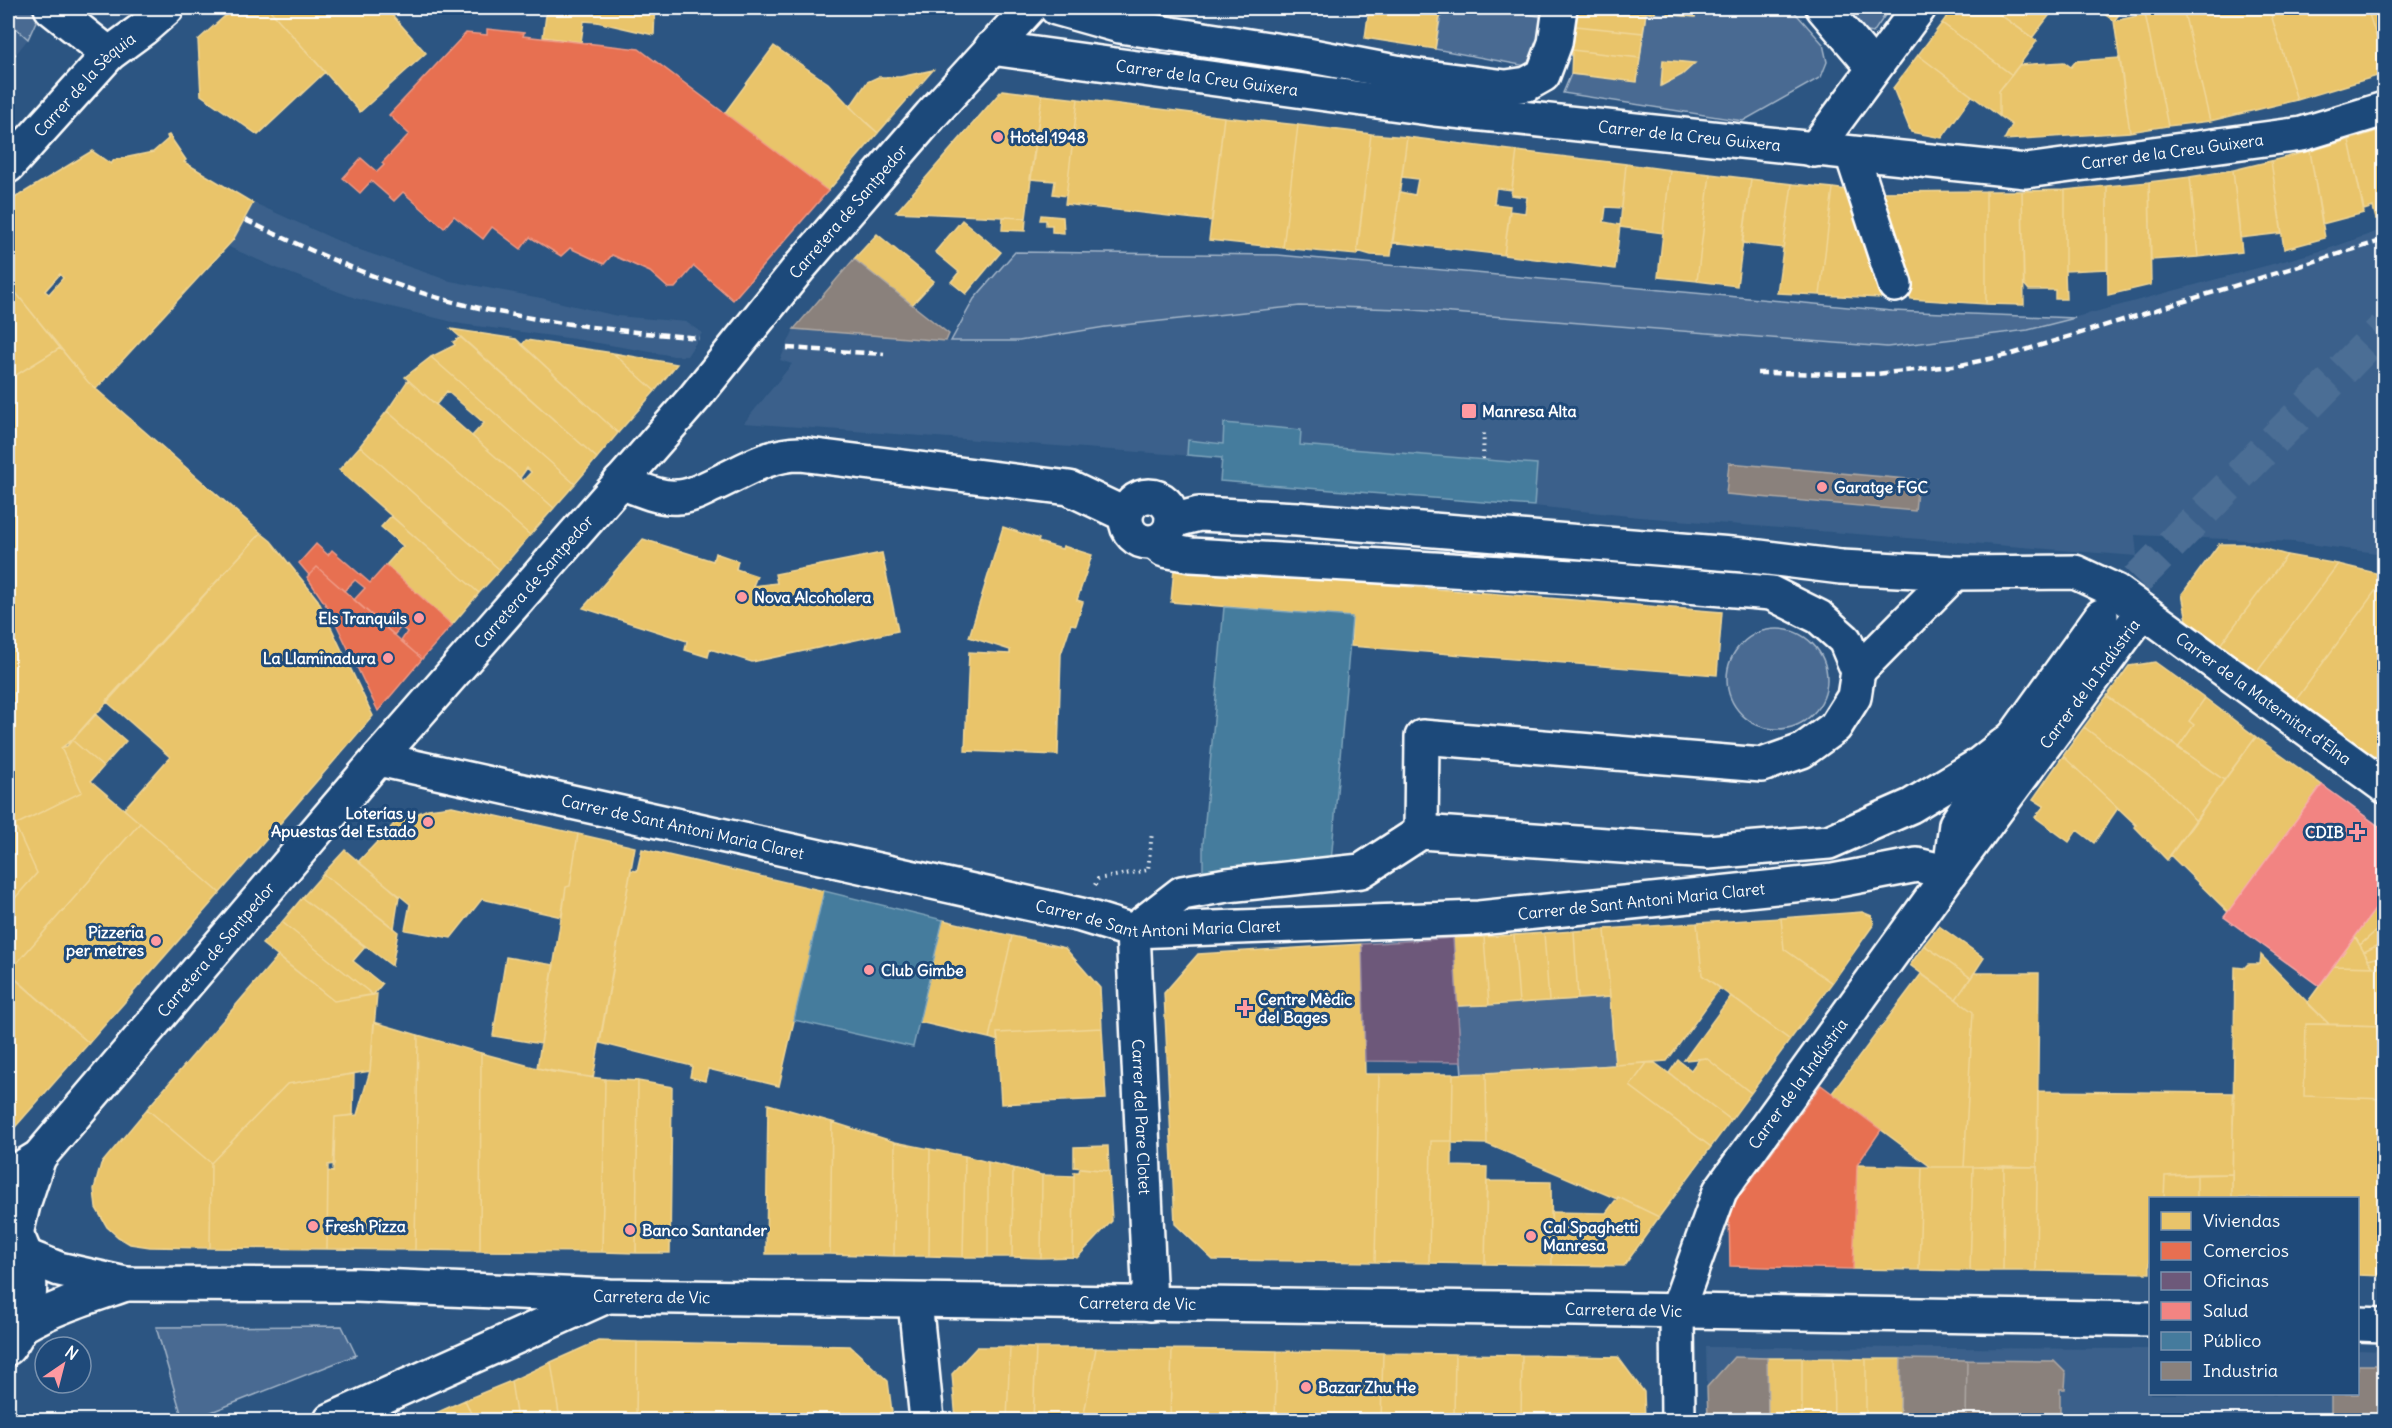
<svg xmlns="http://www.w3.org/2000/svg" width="2392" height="1428" font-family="Delius,sans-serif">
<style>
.built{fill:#3b618b}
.green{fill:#486b92;stroke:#a4b5c8;stroke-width:1.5}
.homes{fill:#e9c46a;stroke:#f0d697;stroke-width:1.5;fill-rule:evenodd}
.shops{fill:#e76f51;stroke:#ee9a85;stroke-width:1.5}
.offices{fill:#6d597a;stroke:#998ba2;stroke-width:1.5}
.health{fill:#f28482;stroke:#f6a9a8;stroke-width:1.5}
.public{fill:#457b9d;stroke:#7da3ba;stroke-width:1.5}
.industry{fill:#8a817c;stroke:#ada7a3;stroke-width:1.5}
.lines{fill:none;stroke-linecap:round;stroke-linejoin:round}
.minor-tunnel{stroke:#4c6e95;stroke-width:33;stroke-dasharray:33 16;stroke-linecap:butt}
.minor-casing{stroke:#fff;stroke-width:38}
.major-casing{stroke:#fff;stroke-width:38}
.path{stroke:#fff;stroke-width:4;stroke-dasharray:1.5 4.5;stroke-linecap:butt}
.minor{stroke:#1f4a7a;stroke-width:33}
.major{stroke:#1f4a7a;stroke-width:33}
.rail{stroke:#fff;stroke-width:4.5;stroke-dasharray:9 4.5;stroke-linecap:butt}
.poi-dot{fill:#ff9aa2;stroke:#1f4a7a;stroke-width:2}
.labels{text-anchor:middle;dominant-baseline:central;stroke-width:6;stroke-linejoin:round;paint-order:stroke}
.street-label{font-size:16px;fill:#fff;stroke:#1f4a7a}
.poi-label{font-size:16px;font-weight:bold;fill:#fff;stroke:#1f4a7a;text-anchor:start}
</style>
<rect width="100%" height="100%" fill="#2c5582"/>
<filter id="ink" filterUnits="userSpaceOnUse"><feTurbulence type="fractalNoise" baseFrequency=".0167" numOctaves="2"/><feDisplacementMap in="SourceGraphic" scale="12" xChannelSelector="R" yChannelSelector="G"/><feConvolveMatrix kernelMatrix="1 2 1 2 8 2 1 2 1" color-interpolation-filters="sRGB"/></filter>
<g filter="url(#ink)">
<path class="built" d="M8,21l20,18 -20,25z
M254,203l100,45 96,33 91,17 76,18 69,6 16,11 -15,23h-13l-99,-17 -114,-15 -106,-26 -76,-29 -50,-22z
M2384,229v325l-90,-12 -159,-7 2,21 -498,-39 -105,-11 -314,-25 2,-23 -478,-35 48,-59 -12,-4 14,-31 152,12h73l86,-14 195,-21 101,3 486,38 141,-17 300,-81z
M1706,1347l444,2v45h208v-44l26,1v69h-676z"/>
<path class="green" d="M8,8h21l9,9 -10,22 -20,-18z
M1442,8h59l41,9 -3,37 -13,12 -91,-17z
M1696,8h95l32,36 4,18 -6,15 -78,44 -180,-28 8,-19 66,7 9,-68 49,4z
M1836,8h54l-17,25 -15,-3z
M1015,252l263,3 614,56 183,7 -47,12 -141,17 -486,-38 -101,-3 -195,21 -86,14h-68l23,-42z
M1727 679a50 50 0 1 1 100 0a50 50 0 1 1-100 0Z
M1610,997l5,68 -153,10 -5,-69z
M342,1326l14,29 -165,65h-8l-27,-93z"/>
<path class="homes" d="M234,8h34l57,64 -67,63 -57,-40 -3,-55z
M268,8h118l40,45 -66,59z
M547,8h108l-1,27 -57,-13 -13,-1 -3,21 -38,-5z
M1125,8h45v5z
M1328,8h41l-1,6z
M1369,8h72l-6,41 -70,-11z
M1578,8l68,5 -3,20 -67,-7z
M1595,8h61l-1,5z
M1668,8h28l-1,9 -28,-3z
M1953,8h38l46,33 -25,34 -70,-52z
M1991,8h64l-23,30z
M2096,8h28l-10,13z
M2144,8h39l27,113 -42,5z
M2183,8h86l28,92 -87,21z
M2269,8h98l17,53v13l-87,26z
M2367,8h17v53z
M2145,14l23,112 -38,6 -16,-111z
M1942,23l70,52 -13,16v25l-81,-61z
M1576,26l67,7 -3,25 -68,-8z
M774,46l54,37 36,38 14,12 -50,58 -104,-77z
M1572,50l68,8 -3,24 -66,-8z
M1918,55l54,41 -30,42 -31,-6 -18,-44z
M2120,58l10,74 -126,8 8,-15 -13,-9v-25l20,-26 45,-3 7,5 5,-6z
M1663,60l32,3 -13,12 -21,11z
M933,70l-55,63 -28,-26 17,-25 11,-5h22z
M1002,90l40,5 -16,123 -130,-6z
M1042,95l36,4 -12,97 -13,-2 2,-13 -25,-2z
M1078,99l146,18 -12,104 -147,-17z
M1224,117l74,8 -15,123 -74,-8z
M1298,125l73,9 -14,121 -74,-7z
M2384,129v88l-8,2 -3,-12 -9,3 -15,-70z
M1371,134l36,3 -16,119 -20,-1 -14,-4z
M169,135l17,25 -2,2 69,41 -20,37 -137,149 -8,-7 -80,-99v-81l84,-51 19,13 3,-4 39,-8 15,-13 -1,-3zM60,274l3,4 -14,16 -4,-3z
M1407,137l110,14 -5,39 -16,-2 -2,16 16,2 -6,49 -112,-13 8,-50 15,3 3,-16 -16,-2z
M2349,140l15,73 -42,11 -12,-73z
M1517,151l109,13 -4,44 -16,-1 -2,15 16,3 -5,44 -111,-14 6,-44 15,2 2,-16 -16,-2z
M2310,151l15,87 -41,11 -13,-88z
M2271,161l11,72 -42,5 -7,-68z
M1626,164l44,6 -7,63 -43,-6z
M1670,170l40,4 -13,107 -39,-4z
M2233,170l9,82 -44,5 -8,-80z
M1710,174l41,5 -14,107 -40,-5z
M2190,177l8,80 -47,3 -2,-78z
M1751,179l41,5 -9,64 -41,-5z
M2149,182l2,103 -43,10 -1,-109z
M1792,184l41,4 -13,107 -43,-2z
M2107,186v83l-42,2v-81z
M1833,188l21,3 29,94 -2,13 -61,-3z
M2065,190v81l1,28h-11v-9h-26l-5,-6 -2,-93z
M1986,191v113l-75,-5 -32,-107z
M1986,191h36l2,114 -38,-1z
M1041,215l22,2 1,16 -12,-1v-7h-6v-5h-6z
M1003,217l23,1 -1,13 -23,-1z
M962,220l39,32 -35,42 -15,-12 8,-10 -24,-20z
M877,234l57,47 -22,24 -58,-46z
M8,283l52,65 -52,32z
M451,329l65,10 102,94 -21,25z
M461,337l136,121 -22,26 -144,-127 24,-12 -2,-3z
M526,340l87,13 42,38 -37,42 -96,-88z
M60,348l28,34 173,151 -194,213 -6,2 21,44 -67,33 -7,-15v-430z
M613,353l64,11 -22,27z
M431,357l144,127 -21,24 -31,-27 8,-9 -4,-4 -7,10 -48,-42 12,-13 -37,-32 -11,14 -31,-28z
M408,380l146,128 -24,27 -143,-124z
M387,411l143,124 -30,35 -140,-124z
M360,446l140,124 -21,23 -140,-123z
M391,516l88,77 -27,32 -66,-60 17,-19 -22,-19z
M1003,527l36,12 -1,3 24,7 1,-3 29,9 -15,45 6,2 -7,23 -5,-1 -10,30 -3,101 -93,-4 4,-99 41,2v-4l-41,-13z
M261,533l10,8 47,59 55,116 -153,177 -96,-84 46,-52 -64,-56z
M643,539l70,22 2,-8 23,8 -2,8 21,7 -4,10 24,-3 -2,-9 107,-21 16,78 -146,31 -42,-13 -2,8 -23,-7 2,-9 -104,-33z
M2219,544h28l40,11 -67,90 -33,-25 -5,-26z
M2287,555l51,9 -81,108 -37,-27z
M2338,564l46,11v4l-88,121 -39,-28z
M1174,568l548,44 -5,63 -366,-29 1,-29 -181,-15z
M2384,579v168l-8,12 -80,-59z
M2155,662l50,36 -16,23 5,4 -16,23 -71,-52 22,-30z
M2107,696l117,84 -28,41 -32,-34 -80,-60z
M2205,698l51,39 -32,43 -46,-32 16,-23 -5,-4z
M95,714l31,27 -23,26 -31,-27z
M2084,727l80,60 32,34 -29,39 -32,-33 1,-2 -73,-69z
M2256,737l66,48 -94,127 -58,-57z
M72,740l31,27 -12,14 49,42 -132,150v-67l29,-33 -22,-48 67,-33 -21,-44z
M2063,756l55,52 -24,35 -17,-13 -8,12 -34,-25 9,-11 -11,-7z
M452,806l126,28 -8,52 -4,1 -4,30 -80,-18 -31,39 -46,-8 5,-26 -52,-42 37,-39 33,-14z
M8,810l29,63 -29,33z
M140,823l80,70 -131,150 -81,-70z
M578,834l57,13 -42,231 -56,-10 29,-181 4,-1z
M642,849l182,42 -45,195 -71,-17 -3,12 -15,-4 2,-11 -92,-23 31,-173 6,1z
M345,850l54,46 -5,32 -71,-54z
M323,874l75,58 -6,34 -90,-68z
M2384,897v27l-24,21 -5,-8z
M302,898l63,49 -12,14 29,23 -9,11 -91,-73z
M1862,912l10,4 2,8 -42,59 -48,-34 -3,-31z
M1781,918l3,31 48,34 -42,57 -88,-65 -5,-52z
M943,920l69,16 -23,102 -70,-16z
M282,922l91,73 -39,6 -72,-57z
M1697,923l5,52 18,13 -53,73 -52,4 -10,-136z
M2384,924v18l-20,10 -4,-7z
M1939,926l45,32 -13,20 -47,-33z
M1605,929l5,68 -32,2 -4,-68z
M1574,931l4,68 -29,2 -5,-68z
M1544,933l5,68 -30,2 -5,-68z
M1514,935l5,68 -30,2 -5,-68z
M1012,936l53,12 35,40 2,40 -105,5 1,8 -9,-3z
M1484,937l5,68 -32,1 -4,-68z
M2355,937l18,30 -39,-1z
M2384,942v14l-16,4 -4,-8z
M1362,944l3,130h14l-4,188 -162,-2 -38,-36 -11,-231 34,-39z
M1924,945l47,33 -15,21 -46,-34z
M2261,955l68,69h-23l-2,72 80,3v177l-26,-1v-77h-126l3,-231 9,1 4,-4h12z
M278,956l56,45 43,-7 -7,77 -83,13 -76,79 -64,-54z
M2384,956v11h-11l-5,-7z
M506,957l48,8 -13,79 -48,-8z
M2334,966l50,1v59l-55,-2 -22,-21z
M8,972l81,71 -79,90 -2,-2z
M1974,973h65l-2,194h-73l9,-155 -17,-13z
M1921,974l52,38 -9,155h-33l-99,-74z
M1731,996l59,44 -39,53 -45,-35 -22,2z
M374,1022l44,13 -3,215 -88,-1 1,-78 5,1 2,-55 22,-2 13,-44z
M2306,1024l78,2v73l-80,-3z
M1102,1028l4,71 -105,5 -4,-71z
M418,1035l63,18 -1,198 -65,-1z
M481,1053l71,19 53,7 -3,173 -122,-1z
M1706,1058l45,35 -20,27 -62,-47 9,-13 13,10 8,-11z
M1647,1063h8l76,57 -20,27 -81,-61z
M1647,1063l-17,23 81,61 -52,70 -41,-20 -1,2 -130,-55 -1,-71z
M1486,1073l1,71 -35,-1 1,-69z
M354,1074l-1,41 -18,2 -1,47 -6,1 -1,84 -117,-1 1,-85 76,-79z
M1379,1074h74l-1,67h-21l-2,122 -54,-1z
M605,1079l33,2 -2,172 -34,-1z
M638,1081l34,6 -2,166h-34z
M2038,1091l196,2 -2,81 -67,2 -1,22h-14v75l-114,-2z
M768,1104l64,18 -2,132h-64z
M147,1109l64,54 -1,85 -60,-1 -20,-3 -12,-7 -11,-10 -11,-19 -2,-19 7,-25z
M832,1122l63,20 -1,114 -64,-2z
M1431,1141h21v25l35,1 -2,97 -56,-1z
M895,1142l35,7 -1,107h-35z
M1108,1146l1,25 -35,-4v-20z
M930,1149l35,7 -2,101 -34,-1z
M965,1156l23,6v95h-25z
M988,1162l25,6 -1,89h-24z
M1857,1165l65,2 -3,103 -66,-1z
M2004,1166l-1,105h-33l3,-104z
M2004,1166l33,1 -1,104h-33z
M1922,1167h51l-3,104 -51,-1z
M1013,1168l29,7 -1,83 -29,-1z
M1080,1168l29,3 3,50 -35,37 -4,-1 1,-81v-4h5z
M2197,1174v24h-33l1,-22z
M2197,1174h35v24h-35z
M1042,1175l32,1 -1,81 -32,1z
M1487,1181l64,1 1,83 -67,-1z
M1618,1197l41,20 -35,49 -72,-1 -1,-53 55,1z
M598,1341l39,1 -1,78h-76l-9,-58z
M637,1342l213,4 38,35 5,39h-257z
M977,1347h33l-3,73h-51l-4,-46z
M1010,1347l26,1 -3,72h-26z
M1036,1348h60l-13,72h-50z
M1096,1348l76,1 -2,71h-87z
M1172,1349l105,2 -2,69h-105z
M1277,1351l106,2 -2,67h-106z
M1383,1353l72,1 -1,66h-73z
M1455,1354l67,1 -1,65h-67z
M1522,1355l96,2 26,35 1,28h-124z
M1767,1358h35v62h-34z
M1802,1358h31l1,62h-32z
M1833,1358l33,1v61h-32z
M1866,1359h35l-1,61h-34z
M551,1362l9,58h-43l-6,-39z
M511,1381l6,39h-43l-9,-20z
M465,1400l9,20h-46l-1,-3z"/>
<path class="shops" d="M487,29l37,4 -1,3 116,13 189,142 -95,109 -39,-34 -19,22h-7l-18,-16 -38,-17 -8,9 -34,-16 -9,8 -31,-19 -9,12 -29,-22 -9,12 -29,-23 -10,12 -41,-36 -9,9 -23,-20 -11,12 -17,-15 18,-20 16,14 7,-7 -2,-2 27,-29 -20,-19 77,-82 21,2z
M316,544l12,11 4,-5 38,33 16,-18 66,60 -30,34 -21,-18 6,-9 -6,-5 -7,8 -40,-35 11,-12 -10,-8 -11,11 -27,-24 -8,8 -10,-12z
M317,567l105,92 -44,52 -48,-100 -23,-34z
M1821,1085l60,45 -24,35 -4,104 -123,-3 -1,-55z"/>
<path class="offices" d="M1453,938l8,124 -96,-1 -3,-117z"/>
<path class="health" d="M2322,785l62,45v67l-65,89 -95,-69z"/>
<path class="public" d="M1224,423l77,7 -1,15 237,19 -3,42 -314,-25 2,-23 -35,-3 1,-15 35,4z
M1224,607l128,10 -21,245 -128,8v-26z
M824,891l119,29 -30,127 -119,-27z"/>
<path class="industry" d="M854,259l95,75 -3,7 -152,-12z
M1729,463l189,17 -3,31 -189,-17z
M1734,1357l33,1 1,62h-60l-1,-33z
M1901,1359l66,1 -1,60h-66z
M1967,1360l87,1 12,12 -1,16h-5v31h-94z
M2358,1365h26v55h-53v-26h27z"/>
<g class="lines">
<path class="minor-tunnel" d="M2102,615l282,-287"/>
<g class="minor-casing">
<g id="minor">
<path d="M51,8l58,46"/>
<path d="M1056,8l64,18 187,29 104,20 95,12 21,-3 16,-9 12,-32 5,-35"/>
<path d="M1823,8l51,60"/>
<path id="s1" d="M991,48l444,61 591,62 276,-37 82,-25"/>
<path d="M1814,150l105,-142"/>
<path d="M1852,154l43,131"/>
<path id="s2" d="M8,166l101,-112 34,-25 24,-21"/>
<path d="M620,482c18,6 39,17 58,15 12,0 24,-7 35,-12 29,-13 55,-31 87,-31l269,34 57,27"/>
<circle cx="1149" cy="519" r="23"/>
<path id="s3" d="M1172,521l27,-7 98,5 447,36 97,12 114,6 120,-1 41,19 268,195"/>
<path d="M1154,542l10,8 27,5 400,23 180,15 48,24 26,23 13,31 -4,26 -19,30 -33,24 -40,14 -340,-28 -1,95"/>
<path d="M1858,671l97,-98"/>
<path id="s4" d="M378,759l703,156 52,16 346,-13 354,-37 84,-16 33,8"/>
<path d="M1950,871l6,-47 50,-76 95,-132"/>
<path d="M1133,931l49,-38 45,-8 134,-14 60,-39 287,20 121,-10 82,-36 66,-40 37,-29"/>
<path id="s5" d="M1133,931l17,373"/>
<path id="s6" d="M8,1176l31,-19 339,-398 317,-362 104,-129 132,-153 98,-107"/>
<path d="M16,1234l7,-29 16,-48"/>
<path d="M915,1301l12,119"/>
<path d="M331,1420l276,-124"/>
<path id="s7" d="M1678,1420l-1,-109 43,-120 230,-318 193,-262"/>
</g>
</g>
<g class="major-casing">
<g id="major">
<path d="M8,1222c29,40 29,87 0,126"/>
<path id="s8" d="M26,1256l33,13 67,15 230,1 251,11 969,13 574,10"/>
<path d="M2358,1324l26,1"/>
<path d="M22,1326c32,-19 69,-30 104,-42"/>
</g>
</g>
<path class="path" d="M1483,459l1,-29
M1095,885l3,-6 50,-9 4,-38"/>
<use href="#minor" class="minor"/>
<use href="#major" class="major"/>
<path class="rail" d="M8,50l7,6
M245,220c71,33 144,67 221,85 77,18 154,26 233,33
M787,348l97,6
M1757,373l119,1 85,-9 51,-11 372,-114"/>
</g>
</g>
<g class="poi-dot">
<circle cx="998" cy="137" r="6"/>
<rect x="1461" y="403" width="16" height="16" rx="3"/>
<circle cx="1822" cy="487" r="6"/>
<circle cx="742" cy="597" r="6"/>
<circle cx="419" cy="618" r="6"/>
<circle cx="388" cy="658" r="6"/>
<circle cx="428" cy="822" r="6"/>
<path d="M2354 823h6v6h6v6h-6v6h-6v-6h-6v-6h6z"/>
<circle cx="156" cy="941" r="6"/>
<circle cx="869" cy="970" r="6"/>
<path d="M1242 999h6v6h6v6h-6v6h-6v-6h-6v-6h6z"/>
<circle cx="313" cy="1226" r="6"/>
<circle cx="630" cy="1230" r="6"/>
<circle cx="1531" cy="1236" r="6"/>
<circle cx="1306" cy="1387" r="6"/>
</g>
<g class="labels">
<g class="street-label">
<text stroke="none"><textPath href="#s1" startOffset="218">Carrer de la Creu Guixera</textPath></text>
<text stroke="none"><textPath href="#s2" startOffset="112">Carrer de la Sèquia</textPath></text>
<text stroke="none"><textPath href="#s1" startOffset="704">Carrer de la Creu Guixera</textPath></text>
<text stroke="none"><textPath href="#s1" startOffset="1190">Carrer de la Creu Guixera</textPath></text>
<text stroke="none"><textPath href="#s6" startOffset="1281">Carretera de Santpedor</textPath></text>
<text stroke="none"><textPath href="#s6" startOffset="795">Carretera de Santpedor</textPath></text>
<text stroke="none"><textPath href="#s7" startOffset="864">Carrer de la Indústria</textPath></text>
<text stroke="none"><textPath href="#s3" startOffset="1134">Carrer de la Maternitat d'Elna</textPath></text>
<text stroke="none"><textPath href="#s4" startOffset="312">Carrer de Sant Antoni Maria Claret</textPath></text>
<text stroke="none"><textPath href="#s4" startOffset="1284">Carrer de Sant Antoni Maria Claret</textPath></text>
<text stroke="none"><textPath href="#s4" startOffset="798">Carrer de Sant Antoni Maria Claret</textPath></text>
<text stroke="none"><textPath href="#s6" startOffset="309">Carretera de Santpedor</textPath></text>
<text stroke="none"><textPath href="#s7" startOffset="369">Carrer de la Indústria</textPath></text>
<text stroke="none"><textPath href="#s5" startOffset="186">Carrer del Pare Clotet</textPath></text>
<text stroke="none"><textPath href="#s8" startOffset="630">Carretera de Vic</textPath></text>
<text stroke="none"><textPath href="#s8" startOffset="1116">Carretera de Vic</textPath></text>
<text stroke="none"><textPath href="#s8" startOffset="1602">Carretera de Vic</textPath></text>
</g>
<g class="poi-label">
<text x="1010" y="137">Hotel 1948</text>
<text x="1482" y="411">Manresa Alta</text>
<text x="1834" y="487">Garatge FGC</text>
<text x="754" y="597">Nova Alcoholera</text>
<text x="407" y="618" text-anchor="end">Els Tranquils</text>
<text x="376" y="658" text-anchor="end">La Llaminadura</text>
<text x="416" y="813" text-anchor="end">Loterías y<tspan x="416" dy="18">Apuestas del Estado</tspan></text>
<text x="2344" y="832" text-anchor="end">CDIB</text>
<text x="144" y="932" text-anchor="end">Pizzeria<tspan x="144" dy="18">per metres</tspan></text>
<text x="881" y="970">Club Gimbe</text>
<text x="1258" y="999">Centre Mèdic<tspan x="1258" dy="18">del Bages</tspan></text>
<text x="325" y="1226">Fresh Pizza</text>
<text x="1543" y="1227">Cal Spaghetti<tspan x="1543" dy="18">Manresa</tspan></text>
<text x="642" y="1230">Banco Santander</text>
<text x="1318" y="1387">Bazar Zhu He</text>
</g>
</g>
<rect width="2392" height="1428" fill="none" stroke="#1f4a7a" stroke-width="30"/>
<rect x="15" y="15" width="2362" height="1398" fill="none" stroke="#fff" stroke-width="2" filter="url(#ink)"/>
<rect x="2149" y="1197" width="210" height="198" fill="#1f4a7a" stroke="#7992af" stroke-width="1.5"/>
<rect x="2161" y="1212" width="30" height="18" fill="#e9c46a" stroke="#7992af" stroke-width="1.5"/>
<text x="2203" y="1227" font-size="18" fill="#ffffff">Viviendas</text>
<rect x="2161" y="1242" width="30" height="18" fill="#e76f51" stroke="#7992af" stroke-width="1.5"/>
<text x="2203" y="1257" font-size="18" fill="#ffffff">Comercios</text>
<rect x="2161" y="1272" width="30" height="18" fill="#6d597a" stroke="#7992af" stroke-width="1.5"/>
<text x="2203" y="1287" font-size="18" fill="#ffffff">Oficinas</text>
<rect x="2161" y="1302" width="30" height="18" fill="#f28482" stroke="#7992af" stroke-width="1.5"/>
<text x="2203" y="1317" font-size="18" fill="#ffffff">Salud</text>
<rect x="2161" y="1332" width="30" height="18" fill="#457b9d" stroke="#7992af" stroke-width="1.5"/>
<text x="2203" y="1347" font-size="18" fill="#ffffff">Público</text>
<rect x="2161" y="1362" width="30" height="18" fill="#8a817c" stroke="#7992af" stroke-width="1.5"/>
<text x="2203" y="1377" font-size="18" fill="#ffffff">Industria</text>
<g transform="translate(63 1365) rotate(35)"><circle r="28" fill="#1f4a7a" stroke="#7992af" stroke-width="1.5"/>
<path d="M0-4.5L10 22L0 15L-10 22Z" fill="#ff9aa2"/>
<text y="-9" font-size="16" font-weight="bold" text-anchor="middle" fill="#ffffff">N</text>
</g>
</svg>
